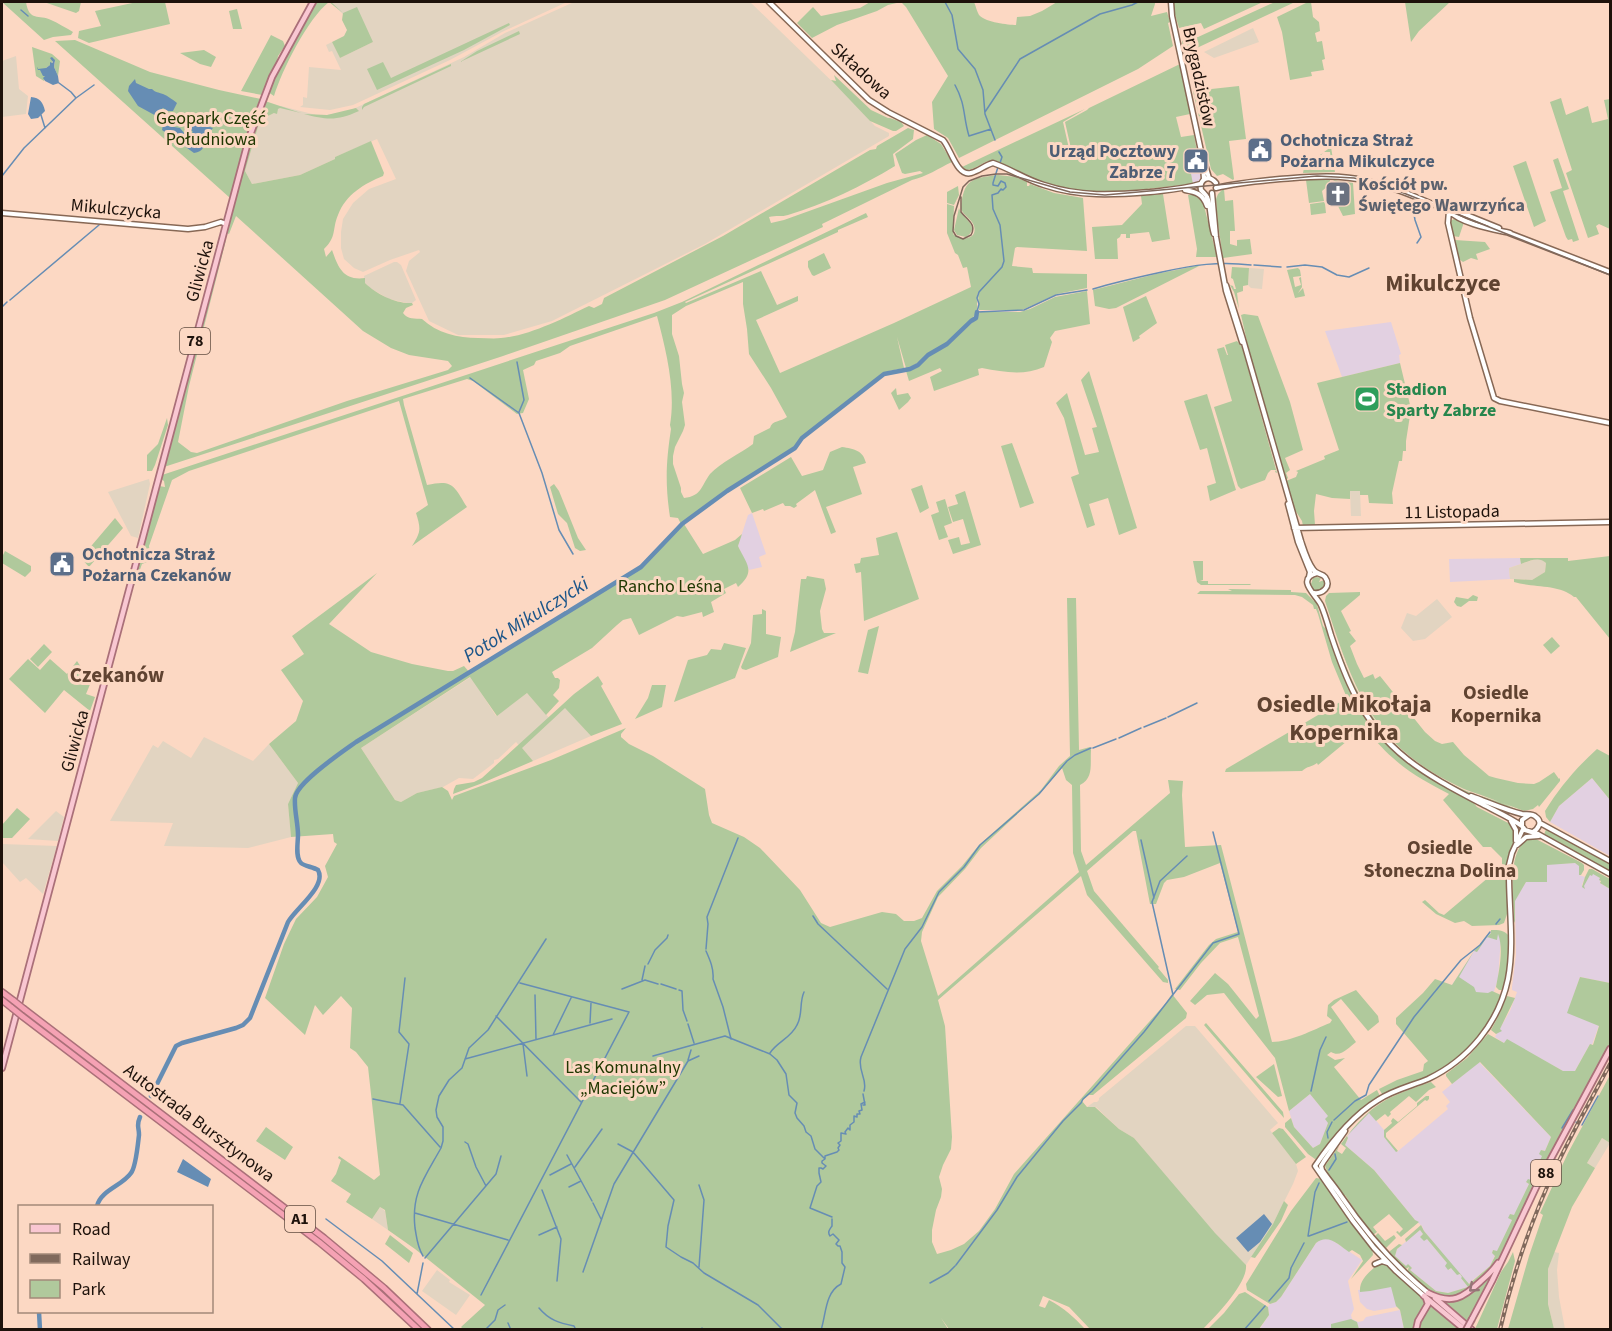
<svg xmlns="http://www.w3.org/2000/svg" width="1612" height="1331" font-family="'Source Sans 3',sans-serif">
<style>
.commercial{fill:#e2d0e1}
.industrial{fill:#e2d4c1}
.green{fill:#b0c99c;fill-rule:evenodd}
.water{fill:#668db4}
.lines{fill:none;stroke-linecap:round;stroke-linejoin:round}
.stream{stroke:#668db4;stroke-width:1.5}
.river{stroke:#668db4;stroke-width:4.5}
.secondary-casing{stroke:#876855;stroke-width:7}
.primary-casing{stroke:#aa7079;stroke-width:8}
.highway-casing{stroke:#aa7079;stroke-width:8}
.secondary{stroke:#fff;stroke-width:4}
.primary{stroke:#f9c7d2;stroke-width:4.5}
.highway{stroke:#f5a2b4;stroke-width:5}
.tram{stroke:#80695c;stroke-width:1.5}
.rail-casing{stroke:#80695c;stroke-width:4}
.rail{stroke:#fcd8c3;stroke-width:1.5;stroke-dasharray:4.5;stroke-linecap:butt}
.primary-bridge-casing{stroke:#aa7079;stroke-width:8;stroke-linecap:butt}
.highway-bridge-casing{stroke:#aa7079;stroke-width:8;stroke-linecap:butt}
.primary-bridge{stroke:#f9c7d2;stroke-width:4.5}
.highway-bridge{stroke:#f5a2b4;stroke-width:5}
.oneway{stroke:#967678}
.labels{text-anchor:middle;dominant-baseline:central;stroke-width:6;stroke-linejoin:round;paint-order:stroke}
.shield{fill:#fcd8c3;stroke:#614d42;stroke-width:1.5}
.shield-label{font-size:16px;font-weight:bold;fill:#1e120b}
.street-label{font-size:18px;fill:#1e120b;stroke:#fcd8c3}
.park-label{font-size:18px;fill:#203802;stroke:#fcd8c3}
.service-label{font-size:18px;font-weight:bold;fill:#4e5e75;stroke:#fcd8c3;text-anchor:start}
.worship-label{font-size:18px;font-weight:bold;fill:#5b616d;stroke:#fcd8c3;text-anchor:start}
.leisure-label{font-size:18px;font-weight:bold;fill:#27864d;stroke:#fcd8c3;text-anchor:start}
.water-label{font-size:20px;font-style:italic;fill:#1b5589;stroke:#fcd8c3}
.neighbourhood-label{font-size:20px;font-weight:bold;fill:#604331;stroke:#fcd8c3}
.quarter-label{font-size:21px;font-weight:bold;fill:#604331;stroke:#fcd8c3}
.district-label{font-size:24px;font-weight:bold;fill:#604331;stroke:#fcd8c3}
</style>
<rect width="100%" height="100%" fill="#fcd8c3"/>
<path class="commercial" d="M1197,151l4,26 -3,5 -5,2 -7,-31z
M1391,322l10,32 -2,1 1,8 -58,14 -17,-46z
M752,513l14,41 -7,3 3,10 -13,3 -11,-24 10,-31z
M1520,558l1,6 -12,4 1,11 -60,3 -1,-23z
M1592,778l18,22v56l-60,-34 9,-16z
M1575,863l4,2v10l6,2 -3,8 1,1 7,-12 3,-1 7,5v5l10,6v94l-30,-6 -12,35 31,13 -7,20 -2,-1 -15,27h-12l-56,-31 -3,3 -9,-6 15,-26 7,-19 -5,-2v-3l4,-32 -1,-55 11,-18 22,-18z
M1491,933h7l3,4 -3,42 -6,19 -40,-13 22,-34z
M1479,1062l72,75 -6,14 -3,-1 1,6 -12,24 -5,2 3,2 -15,32 -3,-2 -2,4 3,2 -15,32 -4,-2 -1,3 3,2 -5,11 -22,18 -7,-6 7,9 -20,6 -12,-2 -26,-21 2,-2 -4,-3 -2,1 -11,-10 2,-7 23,-19 3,4 -3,3 7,2 20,24 2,7 2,-2 12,9 -6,-6 -33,-40 -2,-5 -7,-6 -41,-50 -29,-25 3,-6 -1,-2 6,-9 16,-16 15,18v7l13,15 51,-43 -2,-3 4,-4 -8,-10z
M1310,1094l19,23 -1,6 -8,21 -7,4 -19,-21 -5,-16z
M1326,1238l6,2 30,20 -14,21 6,28 -3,6 1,4 6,3 5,-1 3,-4 34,-7 4,19 -145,1 10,-15 -1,-8 2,-3 6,-2 5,-5 35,-54 4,-3z
M1391,1285l6,22 -23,4 -7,-2 -7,-7 -2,-12z"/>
<path class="industrial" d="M330,2h237l-65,30 -52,28 -97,45 -23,5 -30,-3 3,-2v-8l4,1 2,-31 32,3 -9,-19 -3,1 -3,-7 6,-3 8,16 33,-16z
M574,2h176l92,89 33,35 14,7v3l-184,108 -153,77 -48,14h-46l-29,-14 -23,-50 3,-10 11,-9 -1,-2 -29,10 -27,12 -9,-4 -10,-9 -3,-11v-16l2,-13 10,-16 16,-14 27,-10 -19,-40 -42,18v2l-35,16 -48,9 -7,-13 15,-51 14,-7 7,-7 35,9h11l22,-4 115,-54 41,-24z
M1253,28l6,14 -45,16 -10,-6z
M16,56l3,33 9,7 -2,18 -24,3v-56z
M394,262h3l4,3 15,35 -4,3h-5l-18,-4 -19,-11 -5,-5 -1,-7z
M1249,268l15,1 -2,20 -11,-1 -3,-3z
M149,479l1,5 -12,54 -7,-2 -23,-44z
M1350,491h10l1,25h-10z
M1536,559l6,1 4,3 -1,9 -13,8 -22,-1 -1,-11z
M1437,599l15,18 -27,22 -12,2 -12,-13 6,-15 9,3z
M471,677l25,39 31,-23 24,27 14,-13 26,29 -58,25 -17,-19 -18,17 -4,1v3l-21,16 -14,-1 -16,9 -26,6 -16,9 -6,-2 -34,-52z
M204,737l49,24 16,-17 29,39 -10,21 3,33 -43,11 -84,-2 9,-23 -63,-2 43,-76 5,3 5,-7 28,17z
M56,811l8,6 -6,24 -30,-2z
M2,844l55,2 -14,48 -17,-16 -6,4 -18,-20z
M1186,1026h9l83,97 -8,7 26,34 2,7 -5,13 -20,40 -27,41 -37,-37 -75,-90 -15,-9 -23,-22h-9l7,-5h3l2,-2v-2z
M1602,1138l8,5 -15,25 -8,-5z
M380,1207l5,4 3,19 -16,-11z
M1554,1252l5,1 -2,17 2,27 6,32h-11l-6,-25v-35z
M437,1270l13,10 -1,2 21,13 -14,20 -34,-24z"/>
<path class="green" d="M2,2h24c3,20 13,12 25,18 7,3 15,8 22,12l-2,3 -18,2 -9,3z
M44,2h37l-2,9 -3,2z
M137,2h28l5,22 -81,19 -11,-5 1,-7 22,-5 -6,-15z
M316,2h13c-21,16 -47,68 -55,94l-6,-4 5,-13 13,-20 10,-23z
M329,2h2l12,11 14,-6 16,35 -33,16 -8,-16 12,-6 3,-6 -5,-10 1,-7z
M870,2h104c2,4 3,11 6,14 6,6 28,9 36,9l1,-8 13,-1 12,-5 15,-9h98v2l-4,12 16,-4 3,10 -2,1 5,23 -35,23 -179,89 -11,-20 -14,-9 -2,-27 16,-26 -42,-69 -5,-5 -13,3 -11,6 -40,14 -25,13 -15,-15 16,-16 8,9 39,-8z
M1174,2h89l-59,27 -3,-6 -22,5 -5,-17z
M1275,2h20l-111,52 -2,-13 16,-4z
M1308,2h3l2,15 6,5 1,9 -5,2 2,9 5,-1 3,18 -3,1 2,10 -13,2 1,4 -22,4 -8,-48 -5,-15z
M1405,2h45l-31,29 -8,11z
M237,9l5,20h-9l-4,-18z
M509,23l1,2 -46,25 -87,40 -10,-21 16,-7 8,16z
M519,31l1,3 -60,28 17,-11z
M271,35l12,6 2,5 -7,10 -1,6 -15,33 -21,-4z
M75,40l75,32 69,18 42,9 -11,32 -20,67 -175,-157z
M32,47l20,7 8,7 -2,15 -4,-9 1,-5 -2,-2 -1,3h-2v2l-4,3v8l-2,2v3l-8,-5z
M204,50l12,7 -5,10 -11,-3 -20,-11z
M451,64v2l-87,41 -2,3v-3l2,-3z
M1180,64l10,50 -14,3 5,20 13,-2 3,16 -10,2 6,31c-75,8 -132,19 -199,-24 -11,0 -16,9 -27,10l-5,-3 123,-58 -22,13 7,31h2l-7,-31 22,-12 2,-2z
M834,75l37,35 17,8h2l11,4 3,4 -8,5h-3l-23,-10 -39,-41 5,1z
M1239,86l7,53 -17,2 5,38 -1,1 -10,-6 -6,2 -6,-7 -18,-78z
M1561,98l5,17 22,-9 4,17 16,-4 -4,-19 6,-1v133v-3l-11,-5 -3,2 3,8 -11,4 -22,-65 6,-3 -22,-68z
M265,101l36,12 -21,-5 -2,1 -1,5 -3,-1 -14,7 -15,51 7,13 48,-9 35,-16v-2l36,-16 13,32 -1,3c-19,8 -37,18 -45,39 -6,14 -1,22 -14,34l2,8 6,-7c6,17 11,31 33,28v5c11,11 31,21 47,20l1,2 -7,3 -3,5c5,7 12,5 19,6 15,14 36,19 56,19 8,0 16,1 23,0 28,-2 63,-20 88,-32l5,2 8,-4 2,-6 119,-62 147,-86 6,-1 1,-3 31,-18 6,2 -1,9 -20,15 2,12c-33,20 -70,38 -107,49 -6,2 -12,0 -19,2l2,6 13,-3 103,-37 36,-10 -3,-2 -15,3 -3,-1 -7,-19 21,-14 11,-5 14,9 11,18c-13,6 -26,15 -40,18l-90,44 1,3 -158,73 -162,56 -339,111 60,-224 2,-3 -37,146 -11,56 13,10 6,1 150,-52 101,-31 4,-4 -4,-5 -39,-6 -18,-7 -28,-17 -127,-115 -7,18 -2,-1 30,-114z
M356,108l3,3c-22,10 -32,9 -55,3l23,1z
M1331,147l4,25 -32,1 1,-5 -2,-1 21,-14 -7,7h-3l1,6h6v-3l5,-1 -1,3 2,3 6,-2 -2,-14h-6z
M1558,158l11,31 -6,2 16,49 -6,2 -1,-3 -4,1 -2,-3 -16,-45 12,-4 -9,-28z
M1526,161l20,60 -12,6 -21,-61z
M998,175l18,2 11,5v4h2l1,-2 24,9 29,5 4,53 -70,-4 -2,1 -3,18 20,2 1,5 54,1v14l-30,6 -35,16h-43l-1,-17c-3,8 2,16 -4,23 -5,8 -19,22 -27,28 -5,3 -12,5 -17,9 -9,6 -13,13 -24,15l-9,-31 7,31 -15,3 -7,4 -78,61 -11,12 -66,42 -46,34 -3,-6 -8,-1c-5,-33 -4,-55 1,-88l-1,-4c6,-35 -4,-75 -13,-109l-87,30 -10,7 -24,8 -2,4 -11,5 6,29 -6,14 -6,1 -44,-33 -6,-2 -64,20 1,6 23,80c26,-6 27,1 40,22l-55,39c9,-14 9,-17 4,-33l12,-8 -29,-104 -210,70 -17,9 -23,66 2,16h-4l-5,2 -8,22h-2l27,-100 6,1 -1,-6 -3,-2 1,-4 492,-162 28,-11 184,-89 2,4 -30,13v2l-153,70 1,1 75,-32 16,34 21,-9v5l-42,19 24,53 114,-50 77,-36 -4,-20 -4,1 -5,-13 -3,-2 -8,-20v-29l7,2 -1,28c9,8 25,5 21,-8 -2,-7 -10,-10 -13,-17 2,-29 10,-31 37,-34zM743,282v22l4,25 2,25 22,34 16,29c-6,5 -15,3 -17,11l-16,8 -1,8c-12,9 -33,19 -43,30 -9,12 -8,22 -26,24l-3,-6v-4l-8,-24v-8l2,-9 8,-16 2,-6 -3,-23 2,-9 -2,-9 -3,-28 -7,-22v-19l14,-9z
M1306,180h24l-1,5 -7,6 2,10 -15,2z
M1333,180l20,3 2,31 -12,2 -6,-12 10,-4 3,-6 -6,-7z
M958,186l1,9 -5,10 -7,-2v-11z
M1223,189h1l1,12 8,-1 2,31h-5v13l7,2v-6l13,-1 2,15 -29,4 -5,-34 -2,-25 2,-5z
M1163,194l7,45 -18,3 -3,-10 -19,2v4h-4v-4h-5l-1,3 -3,2 1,20h-23l-3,-32 30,-2 20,-21 -1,-8z
M1188,195h6l9,7 14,55h-21l1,-8z
M1324,202l1,2 1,9 -15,2 -1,-11z
M959,208c3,11 23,18 7,29l-9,-2 -3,-5z
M1454,219l10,3 -5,15 -6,-1 -3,-15z
M1455,240l30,2 5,7 -14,5 2,6 -7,-2 -8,4 -4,-3z
M824,253l7,15 -17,8 -2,-1 -4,-8v-6z
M1201,265l-85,43 -7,1 -14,-3 -2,-16 63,-16z
M1232,267l17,1 -1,17 -5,1v5l-6,2 2,16 -5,-17 -4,-7 3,1 1,3h2l-3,-10 -2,-1z
M1298,268l2,2 1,6 -8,1 2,10 6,-2 -2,-7 2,-1 1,10 -4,6 5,-5 2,8 -10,2 -8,-28z
M1087,291l3,33 -35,7 -5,7 2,4 -8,25c-21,9 -40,5 -62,1l-4,1 1,6 -45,16 -4,-14 12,-6 -2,-3 -31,13 -3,-10 10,-3 14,-13 17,-9 28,-26 5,-8h40l10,-3 25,-12z
M1146,296l11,27 -18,13 1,2 -7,4 -10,-35z
M1244,314l14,2 32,86 13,48 -18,8 5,12 -4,3 2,5 -2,2 -38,-134 -7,-31z
M1237,341l5,6 2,7 33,119 -2,-1 1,-2h-5l-3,3 -3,7 -24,9 -3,-3 -24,-79 18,-6 -15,-52 7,-2 3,8h1l-3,-10z
M1400,363l11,46 -5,32v10h-3l-1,10h-3l-7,32 1,11 -24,-1 -1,-8h-8v-4h-10v8l-18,-1 -16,-4 -2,17 1,14 -12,1 -1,-5 -7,-11 -9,-29 10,-4 2,-5 -2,-1 29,-12 -1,-3 15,-6 -22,-67z
M1089,371l48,157 -18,7 -11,-37 -19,6 6,21 -8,3 -16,-51 8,-3 -15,-56 -8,-15 11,-10 18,62 14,-3 -7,-24 5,-1 -16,-47z
M896,388l1,7 11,-2 3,5 -3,4 -9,8 -8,-17z
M1207,394l29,96 -26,11 -3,-15 9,-3 -9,-35 -7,2 -16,-49z
M167,418l1,7 -13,40 -3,6h-5v-16l11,-11z
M1012,443l22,60 -14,5 -19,-62z
M842,447c12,2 21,3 24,16l-13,4 9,27 -36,13 10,25 -5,2 -16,-44 -19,14 1,2 -3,2 -4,-2h-5l-2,-3 -19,8 -1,-2 -11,4 -12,-25 51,-31 11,19 21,-6 7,-18z
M554,484l5,7 19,47 8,12 -6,1 -5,-3 -8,-25 -9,-9 -8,-27z
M922,485l7,23 -9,5 -9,-24z
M965,491l16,54 -28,9 -5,-14 11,-3 2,8 9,-2 -7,-24 -10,3 -5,-15 10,-3 -3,-9z
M945,499l7,24 -8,3 4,11 -9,3 -8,-25 8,-3 -3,-10z
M115,518l8,10 -34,39 -8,-9z
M684,524l19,30 32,-14 7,-6 -4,12c9,19 18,25 0,41l-2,-4 -12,6 2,4 -15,9 3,10 -11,5 -1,-5 -19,5 -6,-1 -38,19 -8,-17 -8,2 -6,5 -25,23 -40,24 3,6h3l2,2 -1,8 -6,7 6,6 -13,14 -19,-22 -30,23 -27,-39 -109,71 34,52 6,2 16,-9 25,-6 6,4 4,9 2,-4 97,-36 75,-32 -5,6v3l8,7 24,12 52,33 4,26 3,8 32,14 16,11 40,42 21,33 9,4 52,-15 14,2 8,7h10l8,-3 15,-27 25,-25 17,-21 62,-55 18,-24 11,-10 -3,-158h9l3,152 11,-3 1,3c-1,14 3,28 -11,35l1,66 5,14 84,-72 -2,-13 15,1 -1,14 3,52 36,-2 51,197c18,0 41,-12 58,-19l2,-3 -5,-4 1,-11 6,-5 22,-10 22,26 1,6 -11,9 -27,-32 -10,8 25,35c-7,5 -15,16 -25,10l-4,3 8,5 10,-2 -11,9 27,33 16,-10 3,6 -44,38 -17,24 -4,1 -7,-5 -23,-27v-4l6,-5 3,9 19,21 7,-4 8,-21 -3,-4 3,-3 -18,-22 -21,17 -14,-53 -51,-65 -17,2 -12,10 -5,-4 25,-28 13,11 28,35 3,-3 -21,-79 -18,6 -19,20 -21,27 -5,-1 34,-44 7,-6 22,-7 -18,-69 -36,14 -17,3 -3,3 -8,21h-6l-14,-73h-3l-46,40 7,20 65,76 -1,1 10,12v3l-5,-1 -76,-87 -6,-19 -143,124 7,26 7,111 -1,12 -8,16 -4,12 3,12 -1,8 -5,13 -4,20v12l5,12 14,-4 13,-6 15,-13 16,-22 19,-35 151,-170 7,-10 15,19 -1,5 -93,77h-4l-7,6 5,6h8l24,22 15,9 81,95 31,32c2,18 -31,52 -43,64h-113l-21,-22 -26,-11 -4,10 6,2 4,-8c15,8 25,17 36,29h-136l-8,-11 7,11h-485l-2,-2 24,-22 -70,-56 -27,-19 -3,-20 -5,-3 -8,12 -26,-17 5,-8 -20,-13 5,-7 5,-14 -3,-2 1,-2 35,24 6,-5 -12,-108 -12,-15 -6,-4 2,-40 -11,-12 -18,19 -8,-10 -10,30 -40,-37 19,-54 12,-25 21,-22 11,-20 -3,-11 12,-22 -3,-2 -1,-8 -42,3 -3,-33 10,-21 -29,-39 27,-23 7,-20 -22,-31 23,-16 -12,-18 85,-63 -48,51 42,28 41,12 36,7h5l11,-5 6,7 172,-105zM1062,768l4,12 6,5 1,68 6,19 -141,124 -17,-55 1,-9 16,-35 27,-28 16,-21 61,-57z
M897,532l22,67 -55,22 -3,-49 -5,1 -2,-9 6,-1 1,-5 18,-3 -3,-17z
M5,551l26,15v5l-6,6 -23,-14v-6z
M1610,556v83l-34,-42h-2c-15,-13 -41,-9 -60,-15v-3l18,1 13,-8 1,-9c-7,-7 -17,-2 -25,1l-1,-6h48v3z
M1193,561h10v19l-3,1h8v3h42l1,1h-50l-4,-3z
M807,576l17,3 2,10 -6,22 2,18 2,4h12l-46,19 5,-20 6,-53h5z
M1317,577l4,1 -2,4 5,-2 1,3 -5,9 -7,-2 -2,-6 2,-6z
M1228,589l63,1v2l15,1 8,8h2l7,25 5,5 16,46 14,28 14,21 18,22 21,17 10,7 50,28 6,7 37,19 2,12 -7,15 -2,10 1,51h-1l-3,9 -5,2 -27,1 -8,-5 -9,2 -19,-9 -14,-12 3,-2 14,13 5,2 58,-49v-8l-11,-11h-8l-40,-47 6,-6c-19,-10 -40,-21 -56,-36 -11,-9 -20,-21 -29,-31l-46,38 -1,-2c-5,4 -10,3 -15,8l-77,1 1,-3 121,-71 -15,-36 -14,-48 -2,-5h-2l-1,-4 -11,-8 -7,-2 -98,-1 3,-3h32z
M1360,592v3l-19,16 10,20 -2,1 7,9 -6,5 7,18 7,14 9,-4 2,5 5,-3 45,56 10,9 7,3 11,-2 11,13 18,15 7,6 7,2 22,5 16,1 5,-2 15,-10 5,7 1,-1v3l-21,26 -1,-2 -5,4 -9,2c-14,-5 -29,-11 -43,-16 -6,-2 -12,-4 -17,-6 -92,-42 -110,-99 -139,-188l1,-5 3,-3z
M1473,595l5,2 -1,4h-8l-8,6 -4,-1 -3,-4 2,-5 12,2z
M762,609l4,2v23l15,3 -3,20 -32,13 -4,-1 -1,-2 10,-24 2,-28 9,-1z
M879,626l-11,48 -10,-2 10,-42z
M1552,637l8,9 -9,8 -8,-9z
M724,643l22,5 -11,30 -61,24 14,-42 19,-5 4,-6 10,1z
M44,644l8,8 -14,15 -8,-8z
M1339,648c25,69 58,112 125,142 18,8 41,11 56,22 -13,-5 -25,-10 -38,-15 -6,-2 -12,-3 -18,-5 -67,-32 -102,-74 -126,-143z
M28,659l12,11 10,-11 17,15 10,-13 14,21 -5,12 9,3 -5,14 -26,-21 -19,23 -36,-34z
M598,676l5,8 -2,2 21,38 -31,12 -26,-28 -43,40 11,13 -53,23 -27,10 1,-5 2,-4 18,-3 8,-4 92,-84z
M652,685h14l-4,22 -27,12 13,-21z
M1597,749l13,7v44l-18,-22 -33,28 -9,16 -4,-5 -1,-6c15,-24 31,-43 52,-62z
M17,808l13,11 -18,19h-10v-13z
M1546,829l64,35v7l-66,-36z
M1528,839h8l46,24 2,2v5l-3,5h-2v-9l-4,-3 -28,2v17h-21l-11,19v22l-1,-2c0,-23 -8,-69 14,-82z
M1589,869h3l18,10v10l-10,-6 1,-2 -2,-1 1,-2 -7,-4 -1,2 -2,-1 -6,11 1,3 -3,-2 3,-10z
M1491,930c8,0 13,0 18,6 0,17 3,41 -7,54h-3l-3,-3c3,-16 8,-38 2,-53l-1,6 -10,-3 -10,15 -3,-1 -15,26 15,10 2,5 12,1 4,-2 9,4c-2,9 -7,17 -11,25 -24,43 -62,57 -104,74h-4l-3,-5 18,-9 26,-9 1,-7 4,-3 -32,-37v-6l27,-25 12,-14 17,6 22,-34 17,-18z
M1580,977l30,6v60l-79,149 -35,72 -31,29 -16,5 -14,-3 -28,-23 2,-5 -5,3 -15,-16 1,-3 9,-7 3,1 -5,4 -2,7 11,10 2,-2 4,4 -2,2 26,21 12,2 20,-6 -7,-9 1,-1 -2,-3 -3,1 -6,-7 -3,2 -3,-4 2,-3 -20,-24 -3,2 -4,-4 3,-3 -3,-4 -14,12 -1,-3 16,-14 3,6 45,53 21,-18 5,-10 -3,-3 1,-3 4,1 15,-31 -4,-2 2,-4 4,1 15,-31 -3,-2 2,-3 3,1 11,-24 -3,-2 2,-4 4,1 6,-14 -71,-75 -28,22 -6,-8v-2l21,-16 21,-24 16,9 3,-4 56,32h12l15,-27 3,1 6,-19 -32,-13z
M1507,996l8,2 -15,31 2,2 -6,3 -5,-4 9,-17z
M1206,1023l77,89 1,6 -80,-93z
M1274,1064l8,32 -4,1 -22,-20z
M1610,1075v68l-8,-5 -15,25 8,5 -23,39 -24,62v35l6,25h-46l21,-73 14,-41 -3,-2 28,-60z
M1431,1082l5,5 -7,3 -13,12 -7,-6 -19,16 1,2 -3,3 -3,-3 -9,7 -7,-8 -22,23 1,2 -3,7 29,25 41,50 4,2 -18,15 -5,-5 2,-1 1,2 4,-4 -14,-15 -16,13 4,5 -4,3 1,2 4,-4 7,8 9,-6 2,3 -10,10c-17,-13 -28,-34 -41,-53v3l-22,-30 5,5 -3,-7 14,-20 -2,5 5,3 4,-6 -5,-4c15,-21 31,-39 55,-49 11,-5 23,-9 35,-13z
M1426,1096h3v3l-2,2 -2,-1 -39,33v4l12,14 -2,1 -12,-15v-7l8,-7 -1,-2 2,-3 5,4 19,-16v-3z
M266,1127l27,20 -8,13 -29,-19z
M1279,1128l4,1 23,28 -10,7 -24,-31z
M1316,1178l6,1 32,46 18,22 1,8 -22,24 12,-18 -3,-6 -8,-5 -3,2c-10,-7 -21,-19 -33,-9l-35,54 -5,5 -6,2 -23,-14 -1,-6 45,-73z
M1284,1201l4,4 -7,16 -23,33 -3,4 -4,-1 22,-33z
M390,1235l23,18 -4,10 -24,-19z
M1513,1252l2,9 -18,68h-22l26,-57 7,-10z
M1382,1263l5,1 37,33 2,7 -11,25h-11l-4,-19 -4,-4 -5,-19 -21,4 -10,1c-1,-13 10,-20 18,-28z
M1493,1272l-17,34 -10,16 -28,-23 19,1z
M1245,1292l23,15 1,8 -10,14h-51l16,-16 15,-19z
M1432,1304l31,26h-45c0,-9 7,-21 14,-26z
M1351,1319l6,3 2,7h-28v-5z"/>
<path class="water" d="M52,57l3,3 -1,7 4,9 1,7 -6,2 -8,-4 -2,-3 2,-2h-2l-3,-6h-2l-1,-2v-1l1,2 8,-1 4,-3v-3l2,1 1,-1 -3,-4z
M135,79l1,4 13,6h3c4,4 6,3 11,5 5,2 10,6 14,9l-4,8h-5l-5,-3 -4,3 3,7h-2l-22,-12 -10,-15 1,-5z
M31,97c9,1 12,5 14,14l-7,7 -7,1 -3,-5z
M194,122l19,6c-3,3 -6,8 -8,12 -2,8 -1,11 -11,13l-32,-23 1,-5 17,3 5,6 -1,3 3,3v-3l6,-5 -3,-3z
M183,1159l28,20 -3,8 -31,-15z
M1264,1214l8,10 -12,18 -12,10 -12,-14z"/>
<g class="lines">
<path class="stream" d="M945,2l7,13 6,34 17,20 8,21 2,24 10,26
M21,10l7,6
M59,83l12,9 5,6
M955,85c11,20 8,32 14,51l22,-7
M985,112l35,-53 80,-45 32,-9 6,-3
M41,115l4,13
M999,152l3,5 -2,6
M998,167l-5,16v2l5,1 3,-5 4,2 1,4 -3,3 -2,-1 -3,4 -6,2 1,14 7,16 4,36 -2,6 -23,25 -2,6 2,6 -2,8 47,-2 32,-15 31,-5
M2,176l22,-28 52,-50 18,-13
M1412,203l3,17 6,17 -4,6
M1254,265l27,2
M1287,267l18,-2 17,2 15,8 12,2 20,-9
M1093,289c23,-7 46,-12 69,-17 32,-7 57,-11 89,-7
M10,300l89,-75
M2,307l5,-5
M517,362l7,38 -5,12
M470,378l49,35 23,60 17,57 14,24
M1168,717l29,-14
M1144,727l22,-9
M1119,738l22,-10
M1093,748l23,-9
M1141,840l13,58
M813,916l5,8 69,65
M1496,924l4,-5
M706,949l2,-25 -1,-7 31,-79
M706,951c4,9 8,18 7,28l10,28 8,32
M648,964l7,-14 12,-12 1,-3
M642,980l3,-14
M661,984l15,5
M622,989l23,-9 13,4
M679,990l3,1 1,19 4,11
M535,995l1,44
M1173,995l-21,-93 8,-21 27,-25
M496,1016l85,86
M590,1023l1,-20
M688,1024l6,19
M553,1035l18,-37
M523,1044l4,32
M770,1053c7,-11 21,-15 27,-28 6,-10 2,-22 7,-33
M653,1056l72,-20 45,18 7,6 9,14 3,21 8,8 -2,10 2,5 7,8 2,6 5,4 4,13 9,9
M465,1059l147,-40
M688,1060l3,-10
M864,1091c4,-12 -7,-20 -3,-34l44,-108 17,-22 17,-35 25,-25 16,-22 59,-51 28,-33 8,-6 16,-7
M1311,1091l9,-41 6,-13
M373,1099l30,6 37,42
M400,1103l9,-59 -10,-12 6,-54
M863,1105h2l-2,-11
M1334,1120l21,-19 11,-6 3,-10 45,-68 47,-57 19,-15 10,-13
M1576,1122l1,1
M1582,1125l16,-29
M1562,1128l11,-18
M1328,1138l-1,-6 5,-10
M465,1142l3,2 8,23 10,19
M618,1144l15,8 41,48 -6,26 -2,21 15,10 12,6 11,10 54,32 25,25
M567,1155l25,46
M575,1167l27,-38
M1329,1170l7,-11 -1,-5
M550,1175l21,-11
M699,1185l5,15 -5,67
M569,1187l12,-6
M542,1190l19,49 -4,42
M593,1203l8,16
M415,1213l93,27
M832,1217l-22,-9 7,-22 4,-4 -2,-9v-5h2l2,1 3,-3 -4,-3v-2l3,-2v-3l12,-4 2,-2 -1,-2 2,-3 -2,-2 3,-2v-8l5,1 -1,-2 3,-4 2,2v-5l4,-3v-6l3,1v-3h3l-1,-3 3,-1 -1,-6 4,-2
M326,1219l56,42 73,69
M539,1235l18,-8
M1308,1236l7,-44 4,-9
M1309,1236l38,-14
M423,1256c-6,-10 -6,-17 -8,-28 -4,-35 10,-51 26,-80l2,-7v-14l-6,-10 -1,-7 3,-14 10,-16 13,-12 7,-20 19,-18 58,-91
M425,1258l71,-84 5,-18
M956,1265l41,-55 20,-33 46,-56 18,-18 2,-4 9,-8 52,-59 69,-89 26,-9 -26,-102
M583,1272l31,-88 74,-123 11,-5
M930,1283l18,-10 7,-7
M417,1294l6,-31
M481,1295l148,-283 -109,-29
M1269,1301l20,-23 2,-10 13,-25
M539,1308c10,12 20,15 35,18l2,4
M508,1323l3,7
M702,1328l2,2
M485,1330l10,-10 3,-10 7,-5
M821,1330c5,-15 4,-38 20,-46l4,-17 -3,-4v-11l-2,-6h-2l-2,-2 3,-4 -6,-6 -3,2c-3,-4 0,-7 2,-10v-7
M1244,1330l21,-24"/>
<path class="river" d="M151,1096l25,-50 6,-3 54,-15 7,-3 7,-7 38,-96c8,-14 39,-36 30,-52 -5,-3 -14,-4 -17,-7 -6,-6 -3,-20 -3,-28 0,-12 -4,-25 -3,-37 1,-15 47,-46 61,-56l285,-175 41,-43 45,-33 68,-43 7,-10 82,-64 26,-5 8,-4 10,-10 19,-11 24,-23 5,-3 1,-6
M97,1206c4,-16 25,-20 34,-33 5,-6 7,-30 8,-38 0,-9 -3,-9 1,-18
M39,1312l1,18"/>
<g class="secondary-casing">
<path id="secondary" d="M769,2l100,98 19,12 55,28c8,9 14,37 28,33 8,-2 14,-8 22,-10 18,6 33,17 51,22 36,12 69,10 106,7 17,-2 34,-3 50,-8
M1171,2l1,14 29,135 8,27
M1203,165l1,14
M1216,188c21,-5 42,-7 64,-9 29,-2 58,-5 87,2 28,6 56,19 82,30 13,13 43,18 61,22
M1185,190c11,2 18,4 22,16
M1212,193l4,44 10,54 16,51
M1449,211l-1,12 22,95 24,80 6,3 110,22
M1450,211h7l42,17
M2,213l186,16 17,-2 16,-5 5,2
M1509,233l101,39
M1214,234c-4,-12 -3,-29 -7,-37 0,-1 -5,-6 -6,-7 -2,-11 8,-16 15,-7
M1226,285l16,51 59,205c3,9 6,20 12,28 3,6 9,4 12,8 7,10 -3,17 -11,16
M1288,504l10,38 12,30 -1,5
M1294,528l316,-6
M1317,573c-22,6 -1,22 4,32 4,9 7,20 10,30 7,21 14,41 24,60 29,58 72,80 127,109 13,7 27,13 40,22
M1471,796c17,6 34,14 51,18 5,1 10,-1 14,3 7,5 2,12 -3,15
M1529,815l-7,5v6l3,4 13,4 72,40
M1511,821l5,9v11
M1540,823l70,38
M1517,845l9,-8 13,-1
M1345,1131l-21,30 -3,5 1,4c6,9 13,17 19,26 25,37 53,69 87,97
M1375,1264l7,-3 6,2
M1424,1296l-28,-25 -22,-23 -21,-27 -38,-55c17,-25 37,-50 63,-66 15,-10 33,-14 50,-21 40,-19 71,-56 80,-100 7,-37 0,-76 1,-114l3,-12 11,-24"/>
</g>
<g class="primary-casing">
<path id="primary" d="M2,1068l247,-930 23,-61 41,-75
M1428,1293c24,12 35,5 53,-12 6,-5 12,-11 17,-18
M1424,1296l41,34
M1435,1298l37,32
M1472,1319l20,-38 47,-100 71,-132
M1416,1330l2,-9 10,-17 -2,-6"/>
</g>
<g class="highway-casing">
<path id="highway" d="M2,992l12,9
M2,1000l10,8
M24,1009l300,229 60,50 44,42
M22,1016l297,226 45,37 55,51"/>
</g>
<use href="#secondary" class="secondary"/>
<use href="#primary" class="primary"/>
<use href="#highway" class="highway"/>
<path class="tram" d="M961,197v15c6,8 16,12 10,23l-8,4 -7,-3 -3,-5 1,-15 9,-29 6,-6 13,-5 14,-2h11l63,18 35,3 212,-19 37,2 32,8 224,89"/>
<g class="rail-casing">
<path id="rail" d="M1500,1330c13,-57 32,-112 57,-165 16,-34 35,-67 53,-101"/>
</g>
<use href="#rail" class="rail"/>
<g class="primary-bridge-casing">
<path id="primary-bridge" d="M1466,1330l6,-11"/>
</g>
<g class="highway-bridge-casing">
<path id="highway-bridge" d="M14,1001l10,8
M12,1008l10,8"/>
</g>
<use href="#primary-bridge" class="primary-bridge"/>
<use href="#highway-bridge" class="highway-bridge"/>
</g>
<defs><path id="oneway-chevron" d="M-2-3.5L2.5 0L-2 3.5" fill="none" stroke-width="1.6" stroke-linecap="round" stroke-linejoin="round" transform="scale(1.5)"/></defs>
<use class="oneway" href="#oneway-chevron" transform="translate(1473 1288) rotate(139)"/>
<defs>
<g id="civic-square" transform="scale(1.35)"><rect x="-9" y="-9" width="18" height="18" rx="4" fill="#5c6f8a" stroke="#fcd8c3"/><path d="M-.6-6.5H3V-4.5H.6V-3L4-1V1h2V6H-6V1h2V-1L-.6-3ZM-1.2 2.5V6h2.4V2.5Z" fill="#fff"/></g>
<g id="church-square" transform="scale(1.35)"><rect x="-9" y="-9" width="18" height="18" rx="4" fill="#6b7280" stroke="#fcd8c3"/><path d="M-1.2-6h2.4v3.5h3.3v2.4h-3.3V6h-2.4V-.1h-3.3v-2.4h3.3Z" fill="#fff"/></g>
<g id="stadium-square" transform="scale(1.35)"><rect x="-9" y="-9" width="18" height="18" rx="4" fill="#2e9e5b" stroke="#fcd8c3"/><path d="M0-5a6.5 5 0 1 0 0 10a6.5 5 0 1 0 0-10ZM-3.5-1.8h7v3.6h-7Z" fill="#fff"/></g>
</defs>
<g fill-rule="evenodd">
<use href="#civic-square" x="1260" y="150"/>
<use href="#civic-square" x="1196" y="161"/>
<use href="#church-square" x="1338" y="194"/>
<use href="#stadium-square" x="1367" y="399"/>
<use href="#civic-square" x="62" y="564"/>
</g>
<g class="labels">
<g class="shield">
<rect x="180" y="328" width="30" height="26" rx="4.5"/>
<rect x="1531" y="1160" width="30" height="26" rx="4.5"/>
<rect x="285" y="1206" width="30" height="26" rx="4.5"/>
</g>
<g class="shield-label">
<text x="195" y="341">78</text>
<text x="1546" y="1173">88</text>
<text x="300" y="1219">A1</text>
</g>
<g class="street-label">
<text transform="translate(861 71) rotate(42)">Składowa</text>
<text transform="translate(1199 77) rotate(78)">Brygadzistów</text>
<text transform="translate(116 209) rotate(5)">Mikulczycka</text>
<text transform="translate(200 271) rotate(-75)">Gliwicka</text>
<text transform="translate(1452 512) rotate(-1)">11 Listopada</text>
<text transform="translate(75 741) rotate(-75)">Gliwicka</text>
<text transform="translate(199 1123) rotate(37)">Autostrada Bursztynowa</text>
</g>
<g class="park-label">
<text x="211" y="118">Geopark Część<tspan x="211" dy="21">Południowa</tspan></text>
<text x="670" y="586">Rancho Leśna</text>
<text x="623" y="1067">Las Komunalny<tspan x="623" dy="21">„Maciejów”</tspan></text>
</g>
<g class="service-label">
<text x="1280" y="140">Ochotnicza Straż<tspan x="1280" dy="21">Pożarna Mikulczyce</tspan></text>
<text x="1176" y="151" text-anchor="end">Urząd Pocztowy<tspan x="1176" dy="21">Zabrze 7</tspan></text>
<text x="82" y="554">Ochotnicza Straż<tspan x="82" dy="21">Pożarna Czekanów</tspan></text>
</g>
<g class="worship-label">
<text x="1358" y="184">Kościół pw.<tspan x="1358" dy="21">Świętego Wawrzyńca</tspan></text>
</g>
<g class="leisure-label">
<text x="1386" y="389">Stadion<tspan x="1386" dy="21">Sparty Zabrze</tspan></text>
</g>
<g class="water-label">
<text transform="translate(526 620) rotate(-32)">Potok Mikulczycki</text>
</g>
<g class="neighbourhood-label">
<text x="1496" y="693">Osiedle<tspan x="1496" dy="23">Kopernika</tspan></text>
<text x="1440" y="848">Osiedle<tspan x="1440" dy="23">Słoneczna Dolina</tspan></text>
</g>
<g class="quarter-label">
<text x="117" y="675">Czekanów</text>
</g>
<g class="district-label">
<text x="1443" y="283">Mikulczyce</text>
<text x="1344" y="704">Osiedle Mikołaja<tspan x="1344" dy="28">Kopernika</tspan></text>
</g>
</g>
<rect width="1612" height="1331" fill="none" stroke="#1e120b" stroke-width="6"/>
<rect x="18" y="1205" width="195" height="108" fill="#fcd8c3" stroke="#a38979" stroke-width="1.5"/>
<rect x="30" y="1224" width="30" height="9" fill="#f9c7d2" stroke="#a38979" stroke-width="1.5"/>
<text x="72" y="1235" font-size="18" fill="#1e120b">Road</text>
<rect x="30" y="1254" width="30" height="9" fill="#80695c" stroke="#a38979" stroke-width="1.5"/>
<text x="72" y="1265" font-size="18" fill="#1e120b">Railway</text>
<rect x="30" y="1280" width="30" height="18" fill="#b0c99c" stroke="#a38979" stroke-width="1.5"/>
<text x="72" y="1295" font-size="18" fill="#1e120b">Park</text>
</svg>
